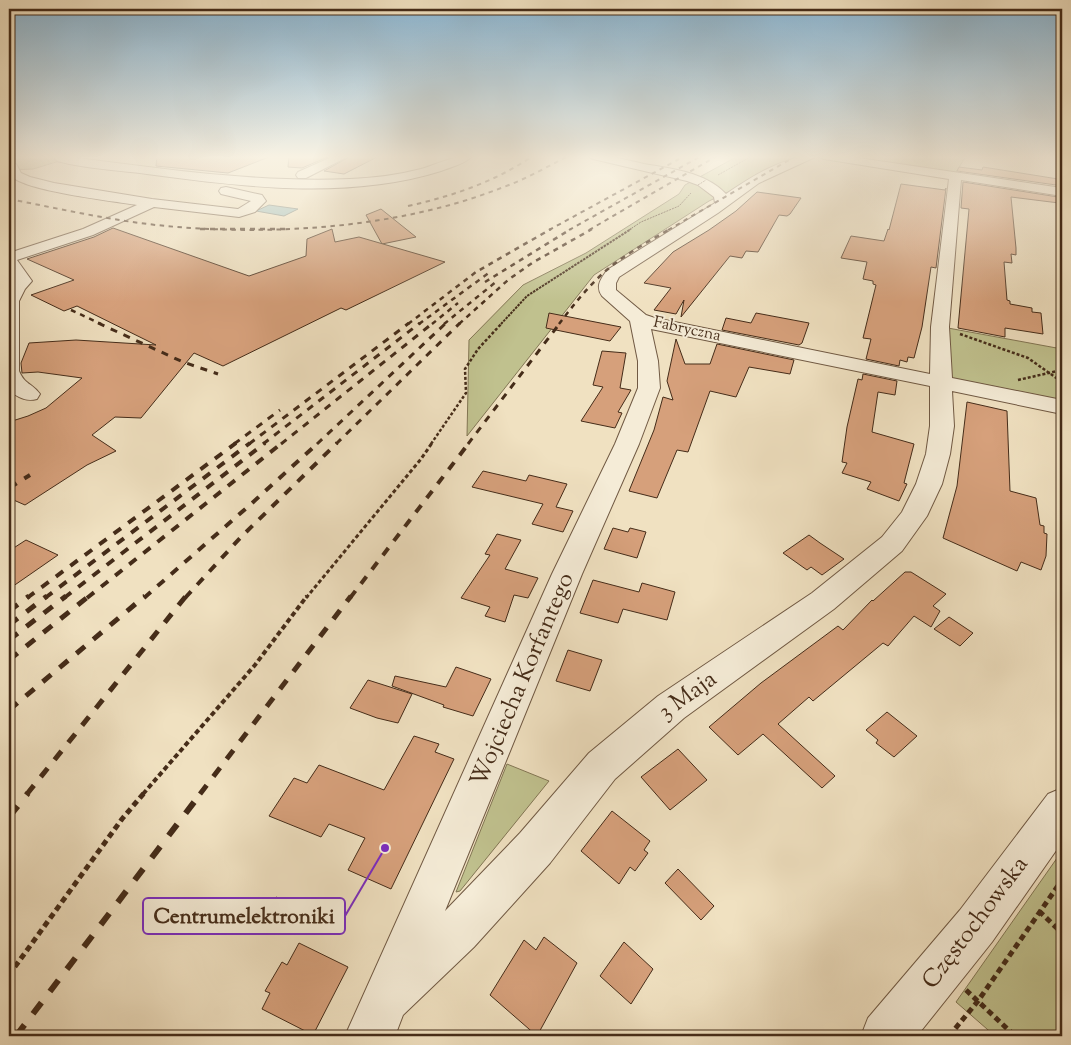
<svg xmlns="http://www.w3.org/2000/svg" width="1071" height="1045" font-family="'Sorts Mill Goudy',serif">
<rect width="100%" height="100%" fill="#f0e1c1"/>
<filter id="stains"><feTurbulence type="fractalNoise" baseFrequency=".004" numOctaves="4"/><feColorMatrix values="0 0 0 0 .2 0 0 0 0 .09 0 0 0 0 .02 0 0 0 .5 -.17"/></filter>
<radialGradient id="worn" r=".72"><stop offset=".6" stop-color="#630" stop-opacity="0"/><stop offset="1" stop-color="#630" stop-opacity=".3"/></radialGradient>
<g fill="#c0c18e" stroke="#827654">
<path d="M9 156H76L33 169 9 170Z"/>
<path d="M738 156H805L709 201 594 275 467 436 469 340 523 285 586 253 679 194 685 185Z"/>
<path d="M887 156H966L955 174 882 164Z"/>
<path d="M948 328 1062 349V400L951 378Z"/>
<path d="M507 764 549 781 460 891 456 892Z"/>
<path d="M1062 851V1036H995L956 1002Z"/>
</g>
<path fill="#9cbcba" stroke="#79827a" d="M269 205 298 209 284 216 256 211Z"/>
<g fill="#d6a07b" stroke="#452c19">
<path d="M157 156H269V157L228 173 156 166Z"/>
<path d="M289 156H330L302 168 288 167Z"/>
<path d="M351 156H379L344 174 324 171Z"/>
<path d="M959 167 982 170 983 167 1058 179 1056 185 957 171Z"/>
<path d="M963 182 1058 197 1059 203 1011 197 1016 248V255L1011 254 1012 263 1004 262 1007 300 1010 301V304L1032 308V312L1041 313 1043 334 1005 328V337L958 328 969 209 961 208Z"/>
<path d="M901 184 945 190 946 188 936 268 931 267 922 327 914 358 908 357 907 362 900 360 899 366 866 359 871 339 863 338 876 285 873 284V281L863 279 867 262 841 258 851 236 884 241 888 229 889 230Z"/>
<path d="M757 192 801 198 790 214 787 216 779 215 758 252 746 251 742 258 730 256 681 317 684 300 676 314 654 310 671 288 644 283 673 252 709 230 736 211Z"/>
<path d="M381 209 416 237 382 244 366 215Z"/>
<path d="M113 228 249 276 306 256 307 239 332 229 335 242 359 237 445 262 346 310 341 308 223 366 194 353 141 418 115 417 92 435 116 451 87 465 25 505 9 498V422L28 416 46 408 82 378 38 372 22 373 21 363 29 343 76 340 156 345 77 306 64 311 31 295 74 280 27 259 94 237Z"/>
<path d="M549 313 621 327 610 341 546 328Z"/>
<path d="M756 313 809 323 802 343 799 345 722 330 726 318 751 323Z"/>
<path d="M676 339 685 364H710L717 344 794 360 790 374 749 367 736 397 710 391 688 452 677 450 657 498 629 491 654 430 663 397 673 400 667 381Z"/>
<path d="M602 351 626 353 620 388 631 390 618 412 622 413 615 428 581 421 603 387 593 385Z"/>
<path d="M863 374 897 381 895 395 878 392 872 432 914 444 904 483 907 484 899 501 867 489 871 482 842 473 847 463 842 462 847 427 858 379 862 380Z"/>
<path d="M967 402 1007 411 1010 491 1036 498 1040 525 1044 526V533L1047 534 1046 556 1041 570 1021 562 1017 571 943 538 957 486Z"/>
<path d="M483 471 526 481 529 475 567 484 556 507 573 511 563 532 532 524 543 504 472 487Z"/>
<path d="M613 528 628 532 630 528 646 532 637 558 604 549Z"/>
<path d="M497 534 521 540 505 569 538 578 528 598 514 595 505 622 485 616 490 607 461 598 490 555 485 554Z"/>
<path d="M809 535 820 543 844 559 822 575 811 567 807 570 783 553Z"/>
<path d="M26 540 58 555 9 589V551Z"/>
<path d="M905 572H911L946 594 933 606 940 611 931 627 914 616 888 646 883 643 813 701 809 697 778 724 835 776 822 788 763 734 738 755 709 727 761 683 838 626 843 630 872 600 873 601Z"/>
<path d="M593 580 639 592 642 583 675 592 667 620 623 609 618 623 580 613Z"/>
<path d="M949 617 973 633 960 646 934 629Z"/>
<path d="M568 650 602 660 590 691 556 681Z"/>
<path d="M456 667 491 679 473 716 443 707 444 705 392 686 395 676 446 687Z"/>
<path d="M368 680 412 694 398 723 377 718 350 708Z"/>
<path d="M887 712 917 736 894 757 876 743 878 740 866 730Z"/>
<path d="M414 736 439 744 435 752 454 759 391 889 348 870 365 838 329 824 321 837 269 816 294 778 307 783 319 765 384 790Z"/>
<path d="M678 749 707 780 670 810 641 777Z"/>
<path d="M612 811 650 841 644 850 648 853 635 871 630 867 619 884 581 851Z"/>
<path d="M678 869 714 906 701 920 665 883Z"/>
<path d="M276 897 299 907 288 926 265 915Z"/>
<path d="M544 937 577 963 537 1036 490 995 524 940 536 950Z"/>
<path d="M624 942 653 969 631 1004 600 976Z"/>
<path d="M299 943 348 967 313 1035 262 1009 270 993 265 991 282 962 287 965Z"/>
</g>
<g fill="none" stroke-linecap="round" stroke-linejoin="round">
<g stroke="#705943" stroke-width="2">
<g id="minor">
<path d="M62 156C158 168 253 183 350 179 374 178 398 175 421 169 438 164 454 155 472 156 465 164 451 167 441 171 348 200 243 187 147 174 118 170 86 169 57 161L55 159 57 157Z"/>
<path d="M334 156H349L306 178H298L296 175 298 172Z"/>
<path d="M587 156C607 154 625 160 644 164 673 169 705 172 726 194 751 177 783 156 815 156L813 158 759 183 718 213 619 277 616 283V290L646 315 655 318 930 374 931 327 949 179 824 159 818 156H845L1062 188V196L961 180 949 327 952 378 1062 400V414L952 391 954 426 950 454 942 484 927 516 902 551 834 609 684 718 615 779 550 863 474 947 403 1015 395 1036H345L552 574 615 444 638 388V361L630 321 602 296C595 286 601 279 607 270L715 203 714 197 698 185 687 181 593 159ZM651 329 930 386V426L926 454 916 484 902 512 882 537 812 593 658 696 589 753 520 833 445 911 582 574 639 444 660 388 658 361Z"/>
<path d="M12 163 16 164 21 173 30 177 54 183 152 199 238 209 251 201 221 194 219 191 221 188 226 187 262 195 266 201 255 212 239 217 154 207 93 235 17 260 32 281 25 289 19 301V371C25 385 32 383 40 394L37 399C25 402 19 397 9 391V287L15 280 9 271V253L83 229 137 205C113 201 23 191 10 175L9 164Z"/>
<path d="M1062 788V842L992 942 917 1036H861L868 1018 960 910 1048 794Z"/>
</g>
</g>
<g stroke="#452c19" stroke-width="1" stroke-dasharray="2 1" stroke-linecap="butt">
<path d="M718 175 752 156"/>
<path d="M629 230 641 222 679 206 691 193"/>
</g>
<path stroke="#452c19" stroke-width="2" stroke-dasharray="2.5 1" stroke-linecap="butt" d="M501 324 527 296 631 229"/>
<g stroke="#452c19" stroke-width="2.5" stroke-dasharray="3 2" stroke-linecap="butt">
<path d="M960 334 1028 358 1062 382"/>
<path d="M1018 380 1062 370"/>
<path d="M431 444 466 393 465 369 478 349 502 323"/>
</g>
<path stroke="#452c19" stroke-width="3" stroke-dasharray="4 2.5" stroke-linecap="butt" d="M306 598 421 459 432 443"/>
<path stroke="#452c19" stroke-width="4" stroke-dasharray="5 3" stroke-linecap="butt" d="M143 794 255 665 307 596"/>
<g stroke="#452c19" stroke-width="5" stroke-dasharray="6 4" stroke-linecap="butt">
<path d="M1039 911 1062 933"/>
<path d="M9 975 122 819 144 793"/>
<path d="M966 990 1015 1036"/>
<path d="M949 1036 978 1001 1062 880"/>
</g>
<use href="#minor" fill="#f5ecd7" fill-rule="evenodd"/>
<g stroke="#452c19" stroke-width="2" stroke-dasharray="4.5 4.5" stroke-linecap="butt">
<path d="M9 199C61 209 113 221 166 226 274 236 399 228 501 188 524 180 545 168 566 157"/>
<path d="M408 206C453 196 494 182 533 156"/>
<path d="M549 230 679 159"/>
<path d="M569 230 701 156"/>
<path d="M589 230 717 156"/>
<path d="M668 230 796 156"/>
</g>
<g stroke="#452c19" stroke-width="2.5" stroke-dasharray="5 5" stroke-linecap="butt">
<path d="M200 229H288"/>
<path d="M485 282 571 229"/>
<path d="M71 310 101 324"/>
<path d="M408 324 476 272 551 229"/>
<path d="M419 324 490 272"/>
<path d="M432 324 458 303"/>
<path d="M444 324 497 281"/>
<path d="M459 324 508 280 532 263 592 229"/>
<path d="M559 324C571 308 583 293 597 279 618 258 644 244 670 229"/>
</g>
<g stroke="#452c19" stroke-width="3" stroke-dasharray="7 7" stroke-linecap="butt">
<path d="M98 323 183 362 218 374"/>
<path d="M234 444 280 410"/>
<path d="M249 444 409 323"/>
<path d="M263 444 420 323"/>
<path d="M281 444 433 323"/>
<path d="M317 444 446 323"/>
<path d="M336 444 460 323"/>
<path d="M468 444 560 323"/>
</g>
<g stroke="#452c19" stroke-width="4" stroke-dasharray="9 9" stroke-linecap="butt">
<path d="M9 488 30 475"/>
<path d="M27 598 236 443"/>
<path d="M45 598 250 443"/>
<path d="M64 598 265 443"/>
<path d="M87 598 282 443"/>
<path d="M144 598 251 504 318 443"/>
<path d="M185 598 241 537 337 443"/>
<path d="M350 598 469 443"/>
</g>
<g stroke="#452c19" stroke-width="5" stroke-dasharray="11 11" stroke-linecap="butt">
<path d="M9 611 29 596"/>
<path d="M9 625 47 596"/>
<path d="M9 640 66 596"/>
<path d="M9 660 89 596"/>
<path d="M9 710 145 596"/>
<path d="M27 794 186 596"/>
<path d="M200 794 351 596"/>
</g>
<g stroke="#452c19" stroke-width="6" stroke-dasharray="14 14" stroke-linecap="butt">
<path d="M9 817 28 793"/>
<path d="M16 1036 201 793"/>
</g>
<path stroke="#452c19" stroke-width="1" stroke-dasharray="2 1" stroke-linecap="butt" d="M698 185 706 180"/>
</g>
<linearGradient id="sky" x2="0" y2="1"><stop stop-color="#89b7d6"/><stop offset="0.52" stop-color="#f8f2e3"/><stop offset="1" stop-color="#f8f2e3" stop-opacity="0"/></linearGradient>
<rect width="1071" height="302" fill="url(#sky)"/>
<g text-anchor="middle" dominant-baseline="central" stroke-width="4" stroke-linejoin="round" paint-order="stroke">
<g font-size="16" fill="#452c19" stroke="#f5ecd7">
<text transform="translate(687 330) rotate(12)">Fabryczna</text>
</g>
<g font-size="24" fill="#452c19" stroke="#f5ecd7">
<text transform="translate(523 680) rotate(-67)">Wojciecha Korfantego</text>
<text transform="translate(688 696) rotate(-36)">3 Maja</text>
<text transform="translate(976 923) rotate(-53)">Częstochowska</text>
</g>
</g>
<path fill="none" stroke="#7b2cbf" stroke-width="2" d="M385 848L345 916"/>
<circle fill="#7b2cbf" stroke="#f5ecd7" stroke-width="2" cx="385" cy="848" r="5"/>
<rect fill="#f5ecd7" stroke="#7b2cbf" stroke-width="2" x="143" y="898" width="202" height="36" rx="5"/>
<g font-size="21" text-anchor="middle" font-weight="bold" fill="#452c19">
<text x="244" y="923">Centrumelektroniki</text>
</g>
<rect width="1071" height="1045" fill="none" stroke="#f0e1c1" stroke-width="30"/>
<rect x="10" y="10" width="1051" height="1025" fill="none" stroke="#452c19" stroke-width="2.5"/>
<rect x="15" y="15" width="1041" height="1015" fill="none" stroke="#452c19"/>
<rect width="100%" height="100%" filter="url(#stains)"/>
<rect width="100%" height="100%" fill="url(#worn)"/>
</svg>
